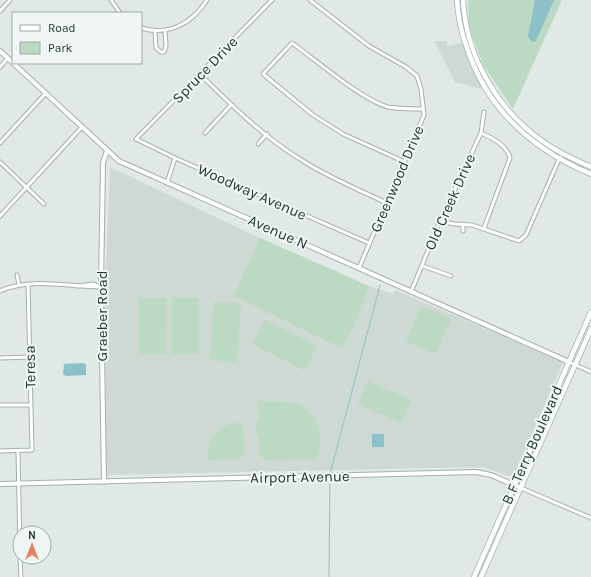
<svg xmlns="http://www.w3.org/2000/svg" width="591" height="577" font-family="Karla,sans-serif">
<rect width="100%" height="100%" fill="#e0e9e5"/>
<g fill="#cfd9d4">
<path d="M434 41H447V46L462 43 482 89 455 82Z"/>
<path d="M110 167 260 238 369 286 393 294 395 290 563 362 515 474 512 476H508L483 467 106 475 105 295Z"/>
</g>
<g fill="#bbd9c3">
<path d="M468 0H562L513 109 483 65 469 26Z"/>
<path d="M260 238 369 286 353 328 351 329 342 348 234 296Z"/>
<path d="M172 297 199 298V354H172Z"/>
<path d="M139 298H167L166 354H139Z"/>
<path d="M213 302 241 304 237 362 210 360Z"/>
<path d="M421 306 451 319 436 354 406 341Z"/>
<path d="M265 320 317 346 305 371 252 344Z"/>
<path d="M368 381 411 400 401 423 358 404Z"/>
<path d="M258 401H279L300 404 315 418 321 439 317 459 265 460 259 455V434H256V421H259Z"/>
<path d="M237 423H243L244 455 240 459 208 460C207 440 217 425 237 423Z"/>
</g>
<g fill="#8dc1c9">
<path d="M535 0H554L536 41 532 42 528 36Z"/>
<path d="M84 363 86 365V375L66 376 63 374 64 364Z"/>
<rect x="372" y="434" width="12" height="13"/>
</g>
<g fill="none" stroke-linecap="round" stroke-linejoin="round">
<g stroke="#8dc1c9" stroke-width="1">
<path d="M330 474 380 285"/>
<path d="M329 577 330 477"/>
</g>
<g stroke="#a4b0ac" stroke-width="5">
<g id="minor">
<path d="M111 0 120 13"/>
<path d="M272 0 136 139 175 158 369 243"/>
<path d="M310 0 369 46 406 67 417 76 421 89 424 115 359 268"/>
<path d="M0 11 10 0"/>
<path d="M141 28C168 36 192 24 207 0"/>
<path d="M155 31 156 48 161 52H164L166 46 165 31"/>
<path d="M0 67 8 58"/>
<path d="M201 75C232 106 265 138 303 161 330 178 359 190 387 203"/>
<path d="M205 133 231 105"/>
<path d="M481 133C493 138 507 146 510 158L484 228"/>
<path d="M0 143 46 93"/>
<path d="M258 144 267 134"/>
<path d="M0 162 44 204"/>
<path d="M405 162 343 134 313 115 263 74 292 43C316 60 362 100 388 107 400 109 411 109 423 109"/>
<path d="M167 183 175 158"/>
<path d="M0 216 82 127"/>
<path d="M440 221 454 224 472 225 519 241 526 235 560 157"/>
<path d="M463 231V224"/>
<path d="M423 266 451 276"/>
<path d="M17 275 19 285"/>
<path d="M77 286 94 284 99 287"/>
<path d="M0 291C30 277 69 287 101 287"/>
<path d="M411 292 440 221 481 133 484 112"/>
<path d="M0 358 30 357"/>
<path d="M569 362 591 372"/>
<path d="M0 405H30"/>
<path d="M0 451 32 450 28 284"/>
<path d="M18 452 20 550"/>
<path d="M521 488 591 518"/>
<path d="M20 557 21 577"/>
</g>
</g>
<g stroke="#a4b0ac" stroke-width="6">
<g id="tertiary">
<path d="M0 51 119 161 569 362"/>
<path d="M104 482 101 287 103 163 107 151"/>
<path d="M0 484 476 472 491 475 521 488"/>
</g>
</g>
<g stroke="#a1b4ad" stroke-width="6">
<g id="secondary">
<path d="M457 0C458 15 461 31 466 45 486 108 531 149 591 174"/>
<path d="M463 0C466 57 498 111 545 143 559 153 575 160 591 167"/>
<path d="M474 577 591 312"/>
<path d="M481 577 591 329"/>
</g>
</g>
<use href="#minor" stroke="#fff" stroke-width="3"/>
<use href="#tertiary" stroke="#fff" stroke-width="4"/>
<use href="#secondary" stroke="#fff" stroke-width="4.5"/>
</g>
<g text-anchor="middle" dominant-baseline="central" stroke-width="4" stroke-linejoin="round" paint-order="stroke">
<g font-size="15" fill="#233832" stroke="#f0f6f3">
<text transform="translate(205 70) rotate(-46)">Spruce Drive</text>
<text transform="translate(397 179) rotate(-67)">Greenwood Drive</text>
<text transform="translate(252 192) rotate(24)">Woodway Avenue</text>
<text transform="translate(450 202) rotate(-66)">Old Creek Drive</text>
<text transform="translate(278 232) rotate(24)">Avenue N</text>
<text transform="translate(102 316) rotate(-90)">Graeber Road</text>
<text transform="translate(30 367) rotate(-91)">Teresa</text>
<text transform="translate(532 445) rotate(-66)">B F Terry Boulevard</text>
<text transform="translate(300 477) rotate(-1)">Airport Avenue</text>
</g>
</g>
<rect x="12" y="12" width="130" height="52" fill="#f0f6f3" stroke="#9eaaa6"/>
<rect x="20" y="25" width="20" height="6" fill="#ffffff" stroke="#9eaaa6"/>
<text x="48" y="32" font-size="12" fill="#233832">Road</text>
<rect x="20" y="42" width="20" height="12" fill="#bbd9c3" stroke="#9eaaa6"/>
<text x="48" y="52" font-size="12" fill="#233832">Park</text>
<g transform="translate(32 545)"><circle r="19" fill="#f0f6f3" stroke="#9eaaa6"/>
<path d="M0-3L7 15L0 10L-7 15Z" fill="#e38264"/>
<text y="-6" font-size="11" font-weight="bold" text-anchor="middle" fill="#233832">N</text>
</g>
</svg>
